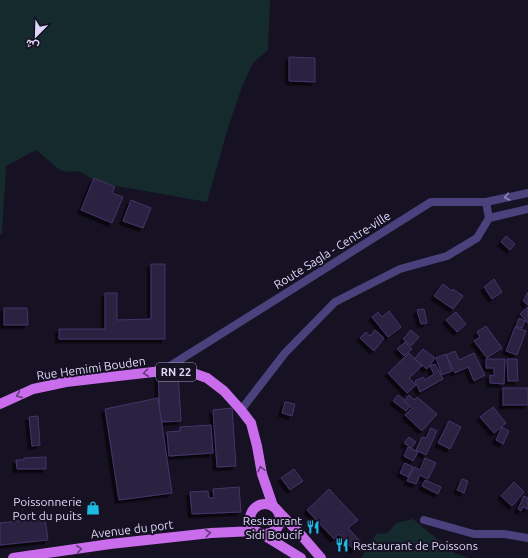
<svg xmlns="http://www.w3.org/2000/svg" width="528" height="558" font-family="Ubuntu,Vazirmatn,sans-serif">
<defs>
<filter id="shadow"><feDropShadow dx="-3.5" dy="3.5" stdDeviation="0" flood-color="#0009"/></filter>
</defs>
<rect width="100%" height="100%" fill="#161123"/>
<g fill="#152a2c">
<path d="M0 0H270L268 50 253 63 242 87 227 131 207 202 100 183 78 171 67 172 60 170 36 150 6 166 2 234 0 235Z"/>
<path d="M413 519 454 553 470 558H361L376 534 388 533 396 523Z"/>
</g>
<g fill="#2a2041" stroke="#45356a" filter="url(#shadow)">
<path d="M289 57 315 58V82L289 81Z"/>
<path d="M94 178 115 187 112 193 123 197 112 223 81 210Z"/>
<path d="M131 200 151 208 143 228 123 221Z"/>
<path d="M506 236 515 244 510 250 501 242Z"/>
<path d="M151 264H165V339H59V329H105V293H117V320L151 319Z"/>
<path d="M494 279 502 292 492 299 484 287Z"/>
<path d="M443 284 452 291 453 289 463 296 453 309 434 296Z"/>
<path d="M528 292V305L523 301Z"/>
<path d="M528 307V323L520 314Z"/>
<path d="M4 308H27L28 325H4Z"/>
<path d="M424 309 427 323 421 324 417 310Z"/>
<path d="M389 311 401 327 388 337 372 317 378 312 382 317Z"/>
<path d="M456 312 466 324 457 332 446 320Z"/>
<path d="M519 318 525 321 522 328 516 326Z"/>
<path d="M486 326 502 348 487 358 474 341 480 337 477 332Z"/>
<path d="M515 327 526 331 517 355 506 351Z"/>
<path d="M375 330 384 338 374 351 360 338 366 332 370 336Z"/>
<path d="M411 330 419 337 411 346 403 339Z"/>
<path d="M405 342 412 349 404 356 397 349Z"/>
<path d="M423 349 435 358 427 369 414 359Z"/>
<path d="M455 351 459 360 474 353 485 375 474 381 468 367 455 373 446 355Z"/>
<path d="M409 353 422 366 409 378 416 385 407 393 388 373Z"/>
<path d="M446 354 452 371 442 375 436 358Z"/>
<path d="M486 359H505L504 384 490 383V375L494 376V368H486Z"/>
<path d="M507 359H517L518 381H508Z"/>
<path d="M435 364 443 379 420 392 415 381 423 377 425 380 434 374 430 366Z"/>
<path d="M178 372 181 421 160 422 158 373Z"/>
<rect x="503" y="388" width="25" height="17"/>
<path d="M398 395 411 405 406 411 393 401Z"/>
<path d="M409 395 414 400 417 397 437 414 422 431 405 415 412 408 404 401Z"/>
<path d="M158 398 172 493 119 500 105 409Z"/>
<path d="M285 402 295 404 292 416 282 413Z"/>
<path d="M493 407 506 423 494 433 480 417Z"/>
<path d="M232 408 236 466 217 467 213 410Z"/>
<path d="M38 416 40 445 32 446 29 417Z"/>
<path d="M449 421 461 427 450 449 438 443Z"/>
<path d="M211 425 213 453 169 456 167 432 180 431V427Z"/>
<path d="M502 427 509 431 503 444 496 440Z"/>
<path d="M431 428 437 431 426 455 416 450 422 437 426 438Z"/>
<path d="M409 437 416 442 411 448 404 443Z"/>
<path d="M408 447 418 452 413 461 404 456Z"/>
<path d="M46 457V469H17L16 460H24V458Z"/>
<path d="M425 458 436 463 428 479 420 475 416 484 407 481 414 467 420 470Z"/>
<path d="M405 463 413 467 408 477 400 473Z"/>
<path d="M294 469 303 481 290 490 281 478Z"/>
<path d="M462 479 468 481 464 493 457 490Z"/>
<path d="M425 480 441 487 438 494 422 486Z"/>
<path d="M514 482 524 492 512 506 501 496Z"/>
<path d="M239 487 241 512 192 514 190 492 208 491 209 498H214L213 489Z"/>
<path d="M329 489 358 520 348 528 361 542 354 550 339 534 334 539 307 510Z"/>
<path d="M524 496 528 498V509L523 507 521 511 518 509Z"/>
<path d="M45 518 48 540 0 545V523Z"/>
</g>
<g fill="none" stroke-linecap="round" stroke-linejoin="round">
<g stroke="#4a427c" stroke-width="8">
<path d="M489 218 528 209"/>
<path d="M162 371 431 202H486L528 193"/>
<path d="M241 410 285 353 335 302 400 269 447 256 477 238 489 218 486 202"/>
<path d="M424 520 474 534H504L528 538"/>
</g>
<g stroke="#c96dec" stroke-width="10">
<path d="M0 404 33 389 66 382 162 371 190 372 207 378 224 391 241 410 251 423 257 446 262 474 273 506"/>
<circle cx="265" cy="519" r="15"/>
<path d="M278 511 302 536 321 558"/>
<path d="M262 534 301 558"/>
<path d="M13 558 110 544 211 533 255 531"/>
</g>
</g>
<defs><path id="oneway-chevron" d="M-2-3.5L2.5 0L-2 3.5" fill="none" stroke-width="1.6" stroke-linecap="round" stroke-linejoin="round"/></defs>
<use stroke="#8d86b5" href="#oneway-chevron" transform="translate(507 197) rotate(168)"/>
<g stroke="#673a7d">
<use href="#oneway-chevron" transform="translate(146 373) rotate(173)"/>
<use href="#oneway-chevron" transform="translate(19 395) rotate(157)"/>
<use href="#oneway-chevron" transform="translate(261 469) rotate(-103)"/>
<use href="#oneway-chevron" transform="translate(208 533) rotate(-6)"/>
<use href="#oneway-chevron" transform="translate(79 549) rotate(-8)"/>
</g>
<defs>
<g id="shop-bare" transform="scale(1.08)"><path d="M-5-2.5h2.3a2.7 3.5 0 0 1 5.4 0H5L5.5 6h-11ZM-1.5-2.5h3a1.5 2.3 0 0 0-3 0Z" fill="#1eb9e0" stroke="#161123" stroke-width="2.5" paint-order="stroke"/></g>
<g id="restaurant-bare" transform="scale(1.08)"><path d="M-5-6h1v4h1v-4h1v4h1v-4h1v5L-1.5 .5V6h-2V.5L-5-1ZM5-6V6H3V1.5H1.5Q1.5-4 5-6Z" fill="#1eb9e0" stroke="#161123" stroke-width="2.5" paint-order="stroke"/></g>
</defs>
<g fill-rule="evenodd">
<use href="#shop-bare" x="93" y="508"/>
<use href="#restaurant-bare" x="313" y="527"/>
<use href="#restaurant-bare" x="342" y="545"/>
</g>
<g text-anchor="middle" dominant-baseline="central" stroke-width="4" stroke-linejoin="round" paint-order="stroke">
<rect fill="#161123" stroke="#a39cba" stroke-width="1" x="156" y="363" width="40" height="18" rx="3"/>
<g font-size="11" font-weight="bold" fill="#dfd8fa">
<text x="176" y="372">RN 22</text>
</g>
<g font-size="12" fill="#dfd8fa" stroke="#161123">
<text transform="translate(332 250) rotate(-32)">Route Sagla - Centre-ville</text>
<text transform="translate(91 368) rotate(-8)">Rue Hemimi Bouden</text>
<text transform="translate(132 529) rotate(-7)">Avenue du port</text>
</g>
<g font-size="12" fill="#dfd8fa" stroke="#161123" text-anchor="end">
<text x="82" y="501">Poissonnerie<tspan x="82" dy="14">Port du puits</tspan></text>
<text x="302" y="520">Restaurant<tspan x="302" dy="14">Sidi Boucif</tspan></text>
<text x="353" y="545" text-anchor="start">Restaurant de Poissons</text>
</g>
</g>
<g transform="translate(36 36) rotate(203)" stroke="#161123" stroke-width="3" paint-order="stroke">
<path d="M0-3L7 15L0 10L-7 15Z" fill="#dfd8fa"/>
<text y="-6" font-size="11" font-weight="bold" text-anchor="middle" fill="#dfd8fa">ش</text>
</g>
</svg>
